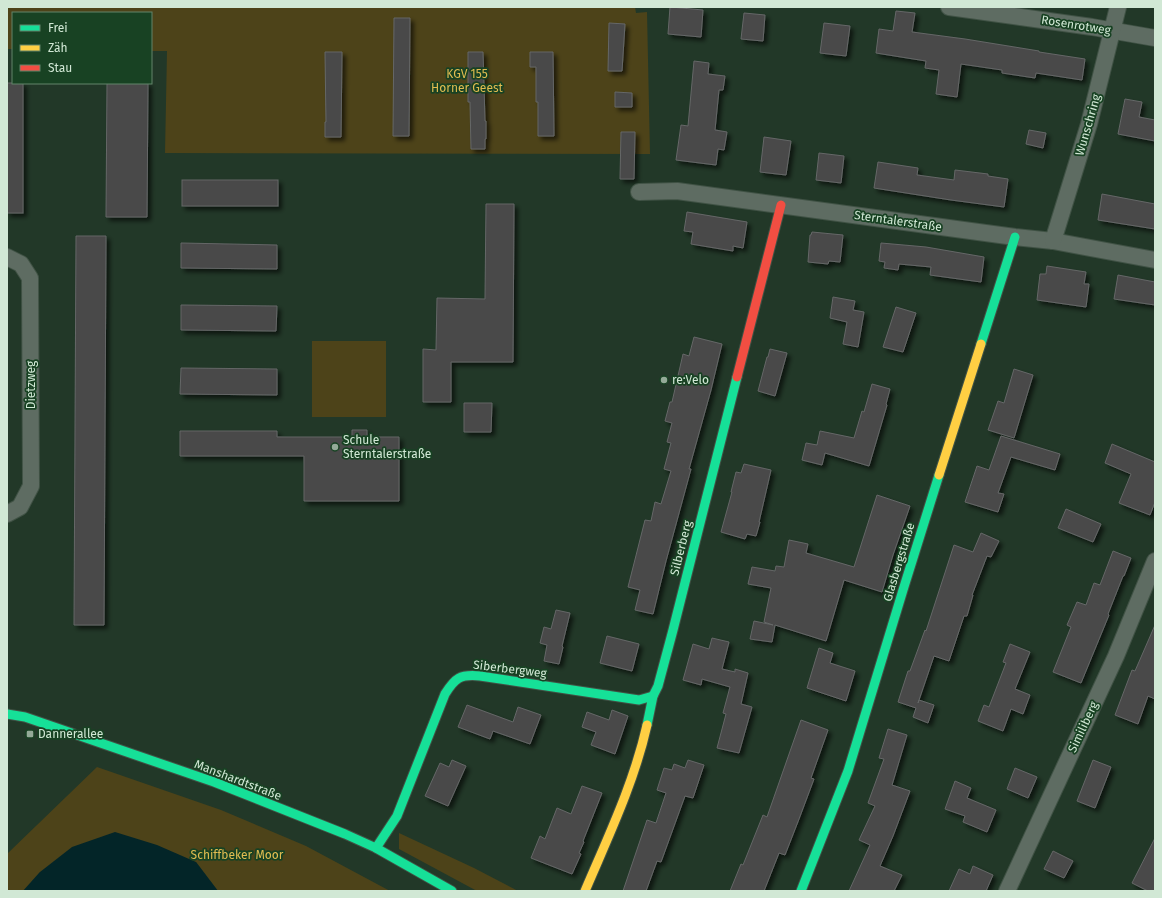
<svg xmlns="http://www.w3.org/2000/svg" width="1162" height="898" font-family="'Fira Sans',sans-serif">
<defs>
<filter id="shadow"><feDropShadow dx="3.5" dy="3.5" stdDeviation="2" flood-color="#0009"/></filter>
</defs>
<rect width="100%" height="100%" fill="#223828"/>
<g fill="#4d4319">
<path d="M7 7H635L636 13 647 12 650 154 165 153 167 51H151V13H13V49H7Z"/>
<rect x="312" y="341" width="74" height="76"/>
<path d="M97 767 221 810 306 846 390 891H218L196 862 40 872 23 891H7V854Z"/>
<path d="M399 833 474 868 518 891H477L399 849Z"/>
</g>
<path fill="#032528" d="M115 832 157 845 196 862 218 891H23L40 872 72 847Z"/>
<g fill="#484849" stroke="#656767" filter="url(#shadow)">
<path d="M670 7 703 10 701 37 668 34Z"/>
<path d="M896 11 915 13 912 32 965 39 1039 51V52L1085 59 1082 80 1036 73 1035 78 1002 73V70L961 64 957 97 936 94 939 70 925 68 926 61 876 53 879 29 893 31Z"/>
<path d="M744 13 765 15 763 41 741 39Z"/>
<path d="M394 18H410L409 136H393Z"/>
<path d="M609 23 625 24 622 71H608Z"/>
<path d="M824 23 850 26 846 56 820 53Z"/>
<path d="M325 52H342L341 137H325V122H326Z"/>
<path d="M468 52H483L485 121H486V139H485V149H471L470 102H468Z"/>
<path d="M530 52H553L554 136H538V102H536V67H530Z"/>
<path d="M694 61 709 63 708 74 725 76 723 90H719L715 130 727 132 724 150 718 149 716 165 676 160 681 125 688 126Z"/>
<rect x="7" y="83" width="16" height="130"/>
<path d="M107 83H148L147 217H106Z"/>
<path d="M615 92 632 93V107H615Z"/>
<path d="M1125 99 1142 102 1139 117 1155 120V141L1118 134Z"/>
<path d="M1029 130 1046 133 1043 148 1026 144Z"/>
<path d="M621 132H635L634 179H620Z"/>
<path d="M764 137 791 141 786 175 760 172Z"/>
<path d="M819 153 844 156 841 183 816 180Z"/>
<path d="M878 162 918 168 917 175 954 180 955 170 988 174V176L1008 179 1004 207 951 200 874 188Z"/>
<rect x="182" y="180" width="96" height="26"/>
<path d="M1102 194 1155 204V229L1098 220Z"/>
<path d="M486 204H514L513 362H451V402H423V349L436 350 437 298 485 299Z"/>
<path d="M687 212 747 222 743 248 733 246V251L691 244 693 232 684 231Z"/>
<path d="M812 232 843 235 840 262 829 261 828 264 808 262 810 235H811Z"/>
<path d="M76 236H106L104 625H74Z"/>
<path d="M181 243 277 245V269L181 268Z"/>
<path d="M881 243 926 247 984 257 981 282 930 275 931 267 899 264 898 270 884 268 885 262 879 261Z"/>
<path d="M1047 266 1086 272 1084 284H1089L1086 307 1037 300 1040 274H1046Z"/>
<path d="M1118 275 1155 282V305L1114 299Z"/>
<path d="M833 297 855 301 853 310 864 312 858 347 843 344 847 322 830 318Z"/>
<path d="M181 305 277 306 276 331 181 330Z"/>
<path d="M896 307 916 313 903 352 883 347Z"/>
<path d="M694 337 722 344 711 390 689 469H691L666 561 653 614 635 610 640 590 628 587 645 520 651 521 655 502 661 504 671 471 664 469 671 443 667 442 672 423 665 421 670 402H672L683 354 689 356Z"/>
<path d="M770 349 787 353 775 396 758 391 767 357H768Z"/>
<path d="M181 368 277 369V395L180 394Z"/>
<path d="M1014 369 1033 375 1014 438 988 430 998 401 1004 403Z"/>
<path d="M872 384 890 389 886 404 887 405 869 466 825 453 822 465 802 460 806 443 817 445 820 431 854 438 862 411 864 412Z"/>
<path d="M464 403H492L491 432H464Z"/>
<path d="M352 430H367V437H399V501H304V456H180V431H277V437H352Z"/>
<path d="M1001 436 1060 454 1055 470 1011 457 998 493 1004 494 998 512 965 502 977 466 989 470Z"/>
<path d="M1112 444 1155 462V502L1150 515 1119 503 1131 474 1105 463Z"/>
<path d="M744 464 771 470 759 522H760L756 536 747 534 745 539 721 532 732 492H731L736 472 741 473Z"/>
<path d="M877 495 910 506 893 555 882 592 844 580 826 641 775 625 772 642 750 639 754 621 773 625 764 622 771 588 748 584 752 567 775 571 776 566 784 567 789 540 808 544 806 553 854 567Z"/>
<path d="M1066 509 1101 524 1093 542 1058 528Z"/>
<path d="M981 533 999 541 991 557 987 556 972 595H973L967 616H964L949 661 934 656 918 703 919 700 934 705 928 723 913 717 916 708 898 702 908 671H910L925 630 926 631 954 545 973 552Z"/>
<path d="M1113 551 1131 558 1124 576H1123L1108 614 1109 615 1081 683 1053 672 1071 627 1067 625 1077 602 1086 605 1094 583 1100 585Z"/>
<path d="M556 610 570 613 562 646 563 647 559 664 544 661 547 645 540 643 544 627 551 629Z"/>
<path d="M1155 625V699L1148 696 1138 724 1115 715 1132 670 1135 671Z"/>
<path d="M607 636 639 644 632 671 600 663Z"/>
<path d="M712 638 729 642 722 669 735 672V669L748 673 741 704 752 707 739 753 717 748 726 714 723 713 730 687 702 679 701 685 683 680 693 644 709 649Z"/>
<path d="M1010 644 1030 652 1015 689 1030 695 1023 714 1011 709 1003 731 978 721 984 705 989 707 1006 663 1003 662Z"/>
<path d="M819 648 833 653 830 663 855 671 846 701 807 688Z"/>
<path d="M467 705 513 722 518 707 541 715 530 744 493 731 490 739 458 727Z"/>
<path d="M612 710 628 716 615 754 591 745 596 732 582 727 587 712 609 720Z"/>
<path d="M801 720 828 730 811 778 814 779 799 819 785 855 779 853 764 891H730L741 864 743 865 763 815 767 817Z"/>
<path d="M888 729 907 735 892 785 910 791 893 836 880 866 902 875 894 891H849L870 845 859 840 875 806 868 803 884 759 879 758Z"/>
<path d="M452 760 466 766 448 806 425 796 440 763 449 767Z"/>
<path d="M688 760 704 765 693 798 685 796 661 862 657 861 646 891H623L647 820 656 823 666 793 657 790 664 768 672 770 674 764 685 768Z"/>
<path d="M1093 760 1111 767 1095 808 1077 801Z"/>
<path d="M1015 768 1037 777 1028 798 1007 789Z"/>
<path d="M955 781 971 788 967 798 996 810 987 832 963 822 965 816 945 809Z"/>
<path d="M582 786 602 793 583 841 584 842 579 853 581 854 572 874 531 858 540 836 545 839 557 808 571 814Z"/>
<path d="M1155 838V891H1148L1132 883Z"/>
<path d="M1053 851 1073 861 1064 878 1044 869Z"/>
<path d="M973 866 993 875 986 891H949L959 869 970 874Z"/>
</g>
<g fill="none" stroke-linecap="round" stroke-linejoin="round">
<g stroke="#405245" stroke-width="18">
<g id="street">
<path d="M949 7 1092 27 1155 38"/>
<path d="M639 192 677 191 1015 237 1053 241 1155 260"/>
<path d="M1053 241 1089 124 1118 7"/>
<path d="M7 257 21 264 30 278 31 486 20 507 7 514"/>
<path d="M1007 891 1116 656 1155 561"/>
</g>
</g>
<g stroke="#405245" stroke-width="11">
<g id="fast">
<path d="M981 344 1015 237"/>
<path d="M7 714 25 717 214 782 345 834 376 848 452 891"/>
<path d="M647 725 653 696 658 686 673 630 737 377"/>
<path d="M376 848 397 816 445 694C455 678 460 674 480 676L639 700 653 696"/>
<path d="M801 891 848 771 903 590 939 475"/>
</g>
</g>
<g stroke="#405245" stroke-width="11">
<g id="slow">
<path d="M939 475 981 344"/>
<path d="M585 891C608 837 634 783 647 725"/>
</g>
</g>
<g stroke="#405245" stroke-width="11">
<path id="jam" d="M737 377 781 205"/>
</g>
<use href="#street" stroke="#5e6c62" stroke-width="16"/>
<use href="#fast" stroke="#16e098" stroke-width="9"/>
<use href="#slow" stroke="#ffcf43" stroke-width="9"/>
<use href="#jam" stroke="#f24e42" stroke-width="9"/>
</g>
<g fill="#94aa98" stroke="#184223" stroke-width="1.5">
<circle cx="664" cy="380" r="4"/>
<circle cx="335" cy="447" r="4"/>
<rect x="26" y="730" width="8" height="8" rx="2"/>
</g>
<g text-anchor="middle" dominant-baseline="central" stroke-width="3.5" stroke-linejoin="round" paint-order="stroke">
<g font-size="12" fill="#d1e8d5" stroke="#184223">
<text transform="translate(1076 25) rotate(9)">Rosenrotweg</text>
<text transform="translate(1088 125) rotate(-74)">Wunschring</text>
<text transform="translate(898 221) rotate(8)">Sterntalerstraße</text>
<text transform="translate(31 385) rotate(-90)">Dietzweg</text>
<text transform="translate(681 548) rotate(-76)">Silberberg</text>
<text transform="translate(899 562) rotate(-73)">Glasbergstraße</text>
<text transform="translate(510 669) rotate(7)">Siberbergweg</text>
<text transform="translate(1083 727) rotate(-65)">Similiberg</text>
<text transform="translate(238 780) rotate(21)">Manshardtstraße</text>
</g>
<g font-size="12" fill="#e1bc51" stroke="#184223">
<text x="467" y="74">KGV 155<tspan x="467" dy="14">Horner Geest</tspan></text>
<text x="237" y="855">Schiffbeker Moor</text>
</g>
<g font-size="12" fill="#d1e8d5" stroke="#184223" text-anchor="start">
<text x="672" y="380">re:Velo</text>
<text x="343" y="440">Schule<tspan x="343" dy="14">Sterntalerstraße</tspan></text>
<text x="38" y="734">Dannerallee</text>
</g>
</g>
<rect width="1162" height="898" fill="none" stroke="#d1e8d5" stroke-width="16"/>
<rect x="12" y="12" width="140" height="72" fill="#184223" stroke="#62846a"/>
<rect x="20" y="25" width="20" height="6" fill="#16e098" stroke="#62846a"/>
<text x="48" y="32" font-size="12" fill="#d1e8d5">Frei</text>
<rect x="20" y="45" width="20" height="6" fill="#ffcf43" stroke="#62846a"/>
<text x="48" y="52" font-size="12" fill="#d1e8d5">Zäh</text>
<rect x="20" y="65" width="20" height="6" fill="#f24e42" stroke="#62846a"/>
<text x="48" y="72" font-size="12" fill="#d1e8d5">Stau</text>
</svg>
